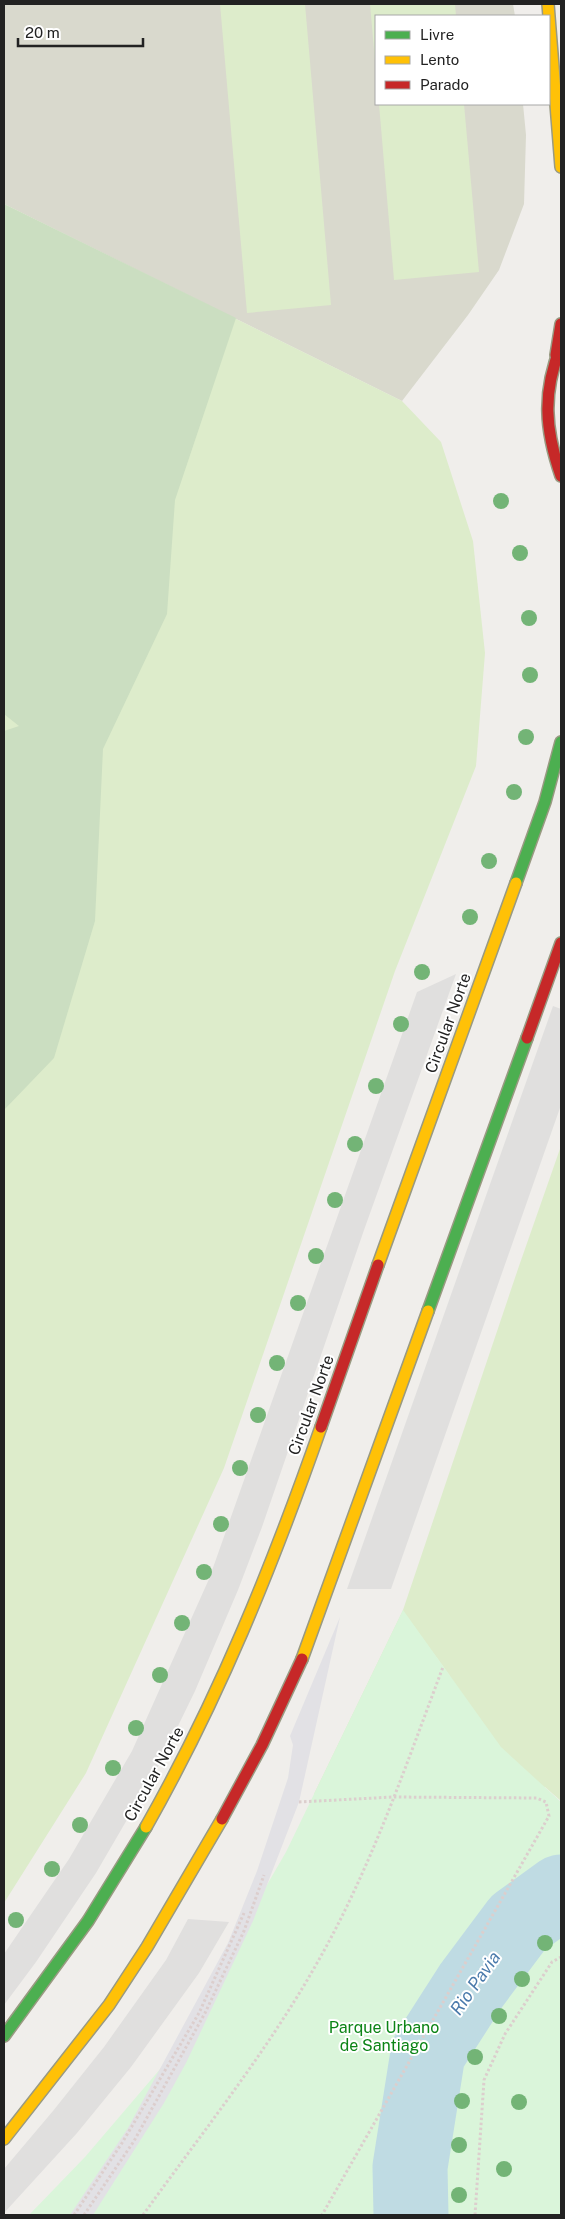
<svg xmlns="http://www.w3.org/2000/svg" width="565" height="2219" font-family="'Public Sans',sans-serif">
<rect width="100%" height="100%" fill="#f0eeeb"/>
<path fill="#d9d9cd" d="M4 4H513L515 16H376V104H523L526 135 524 204 499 270 468 315 402 401 4 204Z"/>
<g fill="#ddeccb">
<path d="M220 4H305L331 305 247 313Z"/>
<path d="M370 4H455L456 16H376V72Z"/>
<path d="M379 104H464L479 272 394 280Z"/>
<path d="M4 204 402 401 441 442 473 541 485 653 476 766 395 971 224 1468 86 1773 4 1903Z"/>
<path d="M561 1146V1801L545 1787 414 1785 450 1676 434 1654 383 1789 314 1794 403 1610 519 1266Z"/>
</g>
<path fill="#cbdec1" d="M4 204 236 318 175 500 167 614 103 749 95 921 54 1058 4 1110V731L19 726 4 714Z"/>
<path fill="#daf5da" d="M403 1610 501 1747 561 1802V2215H29L85 2157 161 2068 286 1852Z"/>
<g fill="#e0dfde">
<path d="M456 974 364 1230 262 1527 238 1590 195 1691 160 1763 96 1873 36 1962 4 2005V1954L69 1859 132 1751 209 1579 417 992Z"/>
<path d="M553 1006 561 1009V1105L391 1589H347Z"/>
<path d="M188 1919 229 1922 199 1973 131 2067 77 2133 4 2213V2169L53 2111 104 2047 166 1960Z"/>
</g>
<path fill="#e2e1e5" d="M340 1617 299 1802 253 1921 186 2063 164 2103 93 2215H70L128 2128 228 1943 257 1871 288 1778 293 1745 290 1736Z"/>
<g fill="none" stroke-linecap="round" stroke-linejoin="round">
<path stroke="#bfdbe3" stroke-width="75" d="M411 2215 410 2167 428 2053 471 1986 518 1923 561 1892"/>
<g stroke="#999a82" stroke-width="14">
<g id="fast">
<path d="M516 883 545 802 561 742"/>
<path d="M428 1311 527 1038"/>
<path d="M4 2036 88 1921 146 1827"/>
</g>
</g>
<g stroke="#999a82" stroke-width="14">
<g id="slow">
<path d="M548 4 561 167"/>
<path d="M378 1265 516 883"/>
<path d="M302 1659 428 1311"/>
<path d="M146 1827C219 1698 272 1567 321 1427"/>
<path d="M4 2139 109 2005 147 1947 222 1819"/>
</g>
</g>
<g stroke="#999a82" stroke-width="14">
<g id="jam">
<path d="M561 346C542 392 545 430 561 476"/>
<path d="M556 355 561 324"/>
<path d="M527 1038 561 943"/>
<path d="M321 1427 378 1265"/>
<path d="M222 1819 262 1745 302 1659"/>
</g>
</g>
<g stroke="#dccecd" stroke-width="3" stroke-dasharray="2.5 2.5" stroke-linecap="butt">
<path d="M299 1802 393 1797 537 1798 546 1802 549 1816 322 2215"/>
<path d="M74 2215 122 2143 199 2013 244 1913"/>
<path d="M84 2215 134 2141 205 2013 244 1931 264 1875"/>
<path d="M143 2215C204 2130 270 2048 321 1956 372 1865 406 1765 443 1667"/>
<path d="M475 2215 484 2080 505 2034 552 1962 561 1957"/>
</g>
<use href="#fast" stroke="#4caf50" stroke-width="11"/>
<use href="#slow" stroke="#ffc107" stroke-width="11"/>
<use href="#jam" stroke="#c62828" stroke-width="11"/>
</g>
<g fill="#73b476">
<circle cx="501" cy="501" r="8"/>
<circle cx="520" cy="553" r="8"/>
<circle cx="529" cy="618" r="8"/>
<circle cx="530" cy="675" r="8"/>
<circle cx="526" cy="737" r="8"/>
<circle cx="514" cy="792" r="8"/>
<circle cx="489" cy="861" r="8"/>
<circle cx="470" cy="917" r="8"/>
<circle cx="422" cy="972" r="8"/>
<circle cx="401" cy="1024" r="8"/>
<circle cx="376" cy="1086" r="8"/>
<circle cx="355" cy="1144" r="8"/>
<circle cx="335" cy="1200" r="8"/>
<circle cx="316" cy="1256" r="8"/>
<circle cx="298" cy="1303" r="8"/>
<circle cx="277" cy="1363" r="8"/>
<circle cx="258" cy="1415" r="8"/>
<circle cx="240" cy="1468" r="8"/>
<circle cx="221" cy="1524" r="8"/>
<circle cx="204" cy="1572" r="8"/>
<circle cx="182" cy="1623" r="8"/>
<circle cx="160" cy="1675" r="8"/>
<circle cx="136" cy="1728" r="8"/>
<circle cx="113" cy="1768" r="8"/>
<circle cx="80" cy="1825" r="8"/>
<circle cx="52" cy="1869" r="8"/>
<circle cx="16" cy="1920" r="8"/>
<circle cx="545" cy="1943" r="8"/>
<circle cx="522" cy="1979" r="8"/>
<circle cx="499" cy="2016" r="8"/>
<circle cx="475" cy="2057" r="8"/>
<circle cx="462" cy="2101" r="8"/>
<circle cx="519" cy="2102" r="8"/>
<circle cx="459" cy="2145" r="8"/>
<circle cx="504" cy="2169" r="8"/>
<circle cx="459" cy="2195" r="8"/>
</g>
<g text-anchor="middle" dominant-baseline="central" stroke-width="4" stroke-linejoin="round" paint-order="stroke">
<g font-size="16" fill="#222" stroke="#fff">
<text transform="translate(448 1023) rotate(-70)">Circular Norte</text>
<text transform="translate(311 1405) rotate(-70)">Circular Norte</text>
<text transform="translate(154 1774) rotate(-61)">Circular Norte</text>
</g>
<g font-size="16" fill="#0c8416" stroke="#fff">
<text x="384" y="2027">Parque Urbano<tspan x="384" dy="18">de Santiago</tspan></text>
</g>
<g font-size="18" font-style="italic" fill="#4a7aab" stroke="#fff">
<text transform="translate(475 1983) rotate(-55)">Rio Pavia</text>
</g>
</g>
<rect width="565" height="2219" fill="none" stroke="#222222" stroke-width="10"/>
<rect x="375" y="15" width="175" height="90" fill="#ffffff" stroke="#a7a7a7"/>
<rect x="385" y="31" width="25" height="8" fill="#4caf50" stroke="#a7a7a7"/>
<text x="420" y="40" font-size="15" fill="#222222">Livre</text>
<rect x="385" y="56" width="25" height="8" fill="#ffc107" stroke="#a7a7a7"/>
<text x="420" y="65" font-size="15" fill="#222222">Lento</text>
<rect x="385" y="81" width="25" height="8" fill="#c62828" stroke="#a7a7a7"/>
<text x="420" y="90" font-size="15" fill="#222222">Parado</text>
<path d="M18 38v8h125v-8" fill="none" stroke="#222222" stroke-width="2.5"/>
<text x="25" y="38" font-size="15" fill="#222222" stroke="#ffffff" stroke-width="4" paint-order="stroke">20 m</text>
</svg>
